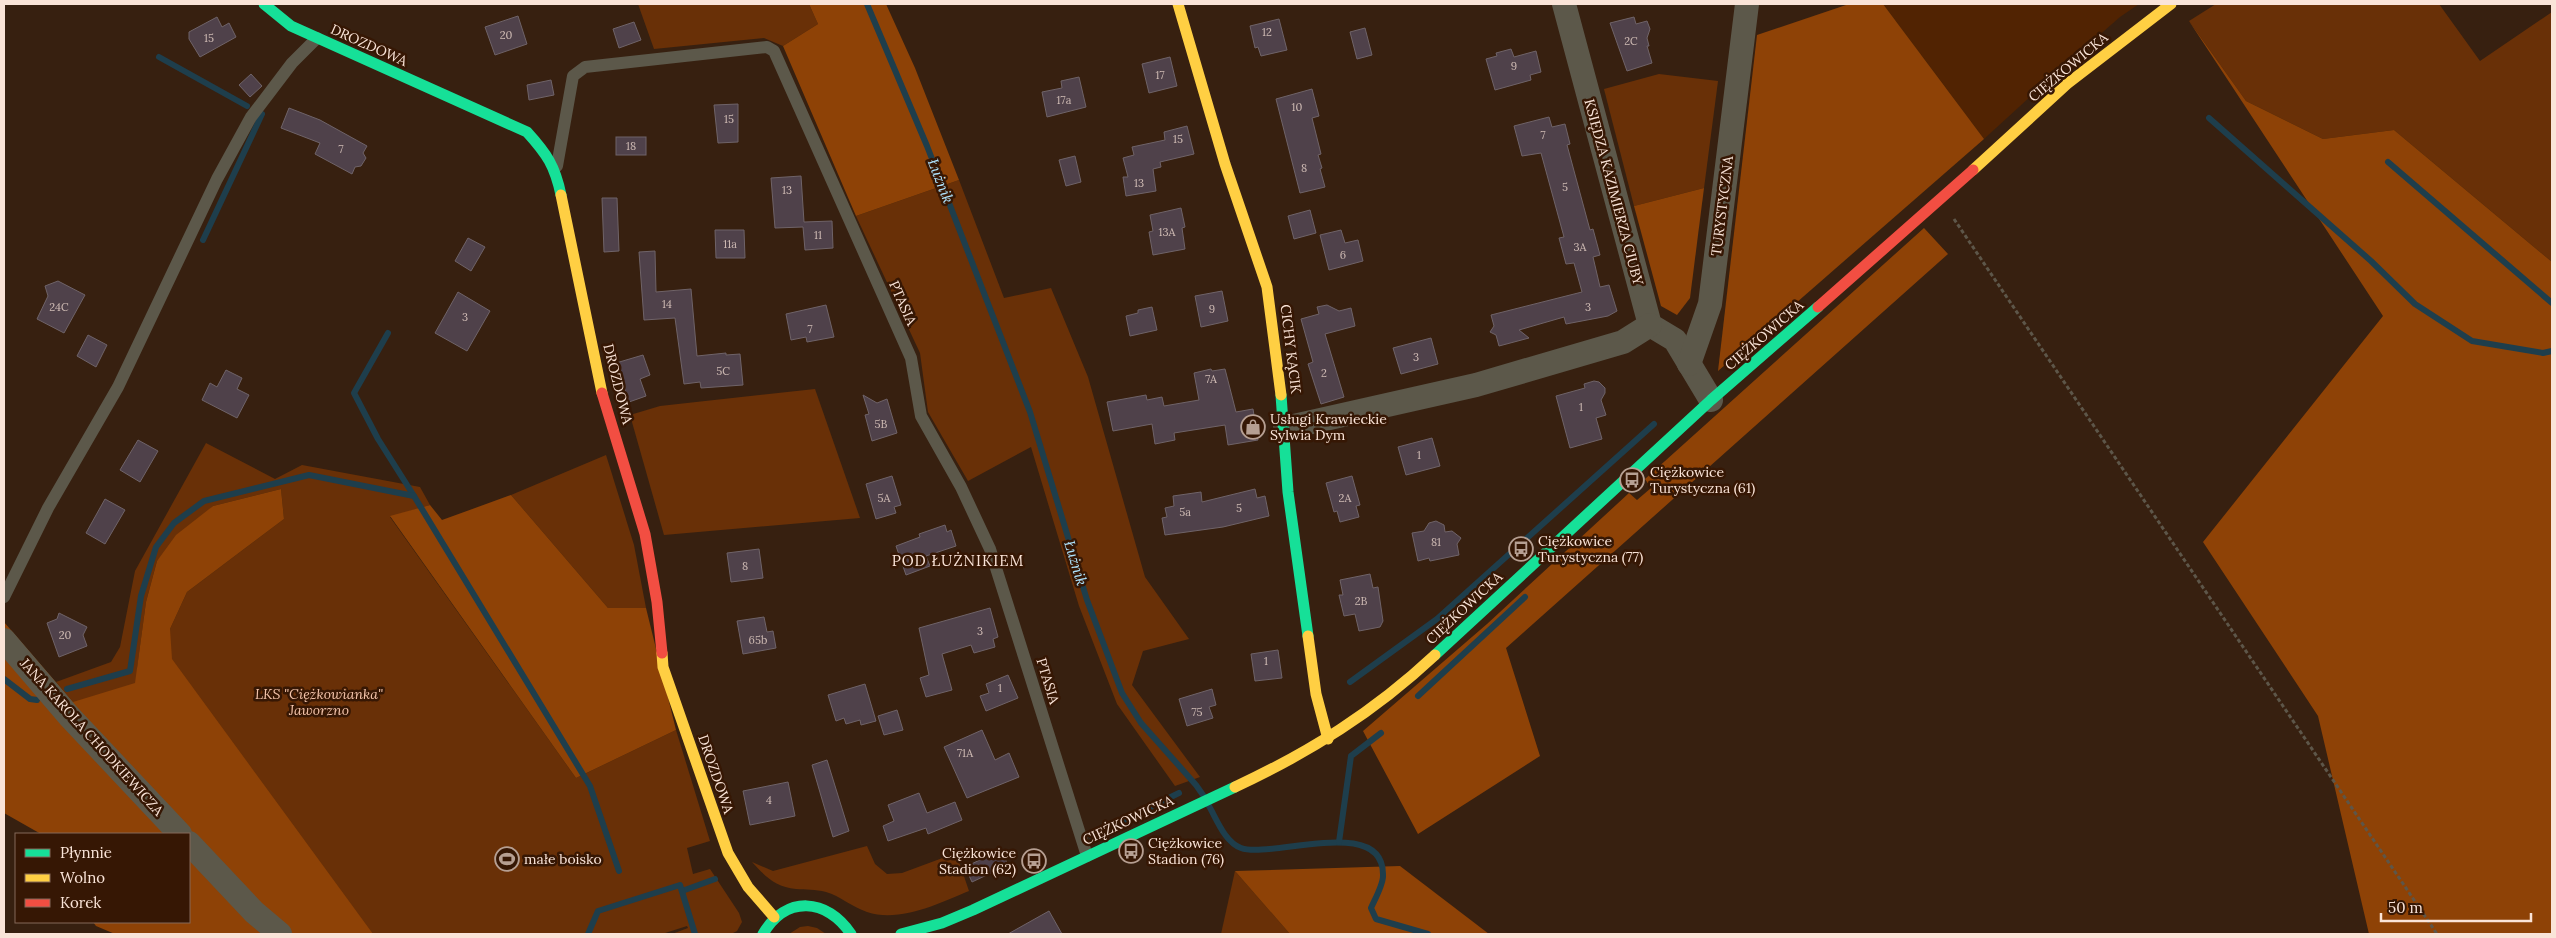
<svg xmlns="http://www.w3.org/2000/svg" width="2556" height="938" font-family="Lora,serif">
<rect width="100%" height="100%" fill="#372010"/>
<path fill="#512302" d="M1883 4H2139L2120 17 2056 73 1984 139Z"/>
<g fill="#693007" fill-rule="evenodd">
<path d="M638 4H809L818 24 783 46 764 38 654 49Z"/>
<path d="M2216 4H2439L2480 61 2552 12V262L2394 130 2323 139 2246 101 2189 21Z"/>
<path d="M1659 74 1718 81 1704 188 1634 206 1604 89Z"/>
<path d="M959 180 1004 298 1051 288 1088 377 1145 577 1189 639 1143 651 1132 685 1200 777 1175 786 1117 704 1079 606 1031 447 968 481 928 412 920 353 856 216Z"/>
<path d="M815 389 860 518 664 535 630 415 660 406Z"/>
<path d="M206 443 275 479 302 465 420 487 430 505 390 517 576 778 676 730 710 841 687 848 693 874 710 869 739 913 742 922 737 931 731 934H672L688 928 687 926 662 934H316L73 702 56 682 111 662 120 647 135 571ZM281 489 284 519 187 592 170 629 137 669 146 602 157 561 213 506Z"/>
<path d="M606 455 634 545 646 608H608L511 495Z"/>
<path d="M867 846 875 864 887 874 902 873 956 853 969 891C940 903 900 923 867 912 852 907 840 896 826 892 815 889 806 890 796 889 775 887 765 876 752 862L773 871Z"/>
<path d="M1235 871 1290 934H1221Z"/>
<path d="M808 926 817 928 826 934H789L800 927Z"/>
</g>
<g fill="#8e4206">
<path d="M809 4H886L915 68 959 180 856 216 783 46 818 24Z"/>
<path d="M1849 4H1883L1984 139 1718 371 1757 35Z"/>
<path d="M2189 21 2246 101 2323 139 2394 130 2552 262V934H2369L2318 716 2203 542 2383 316Z"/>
<path d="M1704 188 1690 298 1677 315 1661 306 1634 206Z"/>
<path d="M1924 228 1948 254 1506 648 1540 756 1418 834 1363 731 1487 624 1629 493 1637 500 1651 488 1645 479Z"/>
<path d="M281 489 284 519 187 592 170 629 172 659 373 934H115L96 926 93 922H189V834H41L4 813V622L73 702 135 683 146 602 157 561 176 535 213 506Z"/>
<path d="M511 495 608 608H646L676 730 576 778 390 516 430 505 442 520Z"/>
<path d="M1400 866 1489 934H1290L1235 871Z"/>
</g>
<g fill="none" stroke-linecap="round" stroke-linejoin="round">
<g stroke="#1e3e4c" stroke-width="6">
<path d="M867 4 927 146 1030 412 1087 600 1122 693 1141 723 1196 785 1203 795"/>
<path d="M159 57 247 106"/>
<path d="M2209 118 2371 261 2415 304 2472 341 2543 353 2552 351"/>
<path d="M2388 162 2552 303"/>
<path d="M203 240 262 114"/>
<path d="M388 333 354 393 378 439 414 496"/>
<path d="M4 679 30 699 37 700"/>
<path d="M1350 682 1437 619 1654 424"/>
<path d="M67 689 130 671 141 596 156 547 174 523 204 501 309 475 414 496 590 786 619 871"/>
<path d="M1418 696 1525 597"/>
<path d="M1209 806C1217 820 1225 842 1241 848 1271 859 1385 814 1383 876 1383 885 1375 899 1371 908L1376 919 1428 934"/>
<path d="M1091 836 1179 793"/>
<path d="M1339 842 1351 756 1381 733"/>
<path d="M682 891 715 879"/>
<path d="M588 934 598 911 680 885 695 934"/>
</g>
</g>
<g fill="#4f414a" stroke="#6f6368">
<path d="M518 16 527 44 495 55 485 27Z"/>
<path d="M217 17 222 27 229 23 236 37 200 57 189 39V32Z"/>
<path d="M1634 17 1636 24 1647 21 1650 29 1647 38 1649 46H1647L1652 63 1627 71 1610 23Z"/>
<path d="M1279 19 1287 50 1261 56 1258 47 1255 48 1250 26Z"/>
<path d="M634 22 641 40 619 48 613 29Z"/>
<path d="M1365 28 1372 55 1357 59 1350 32Z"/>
<path d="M1511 49 1514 57 1536 51 1541 72 1530 75 1531 80 1495 90 1486 59 1497 56 1496 53Z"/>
<path d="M1170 57 1177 86 1149 93 1142 64Z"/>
<path d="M251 74 262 86 250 97 239 85Z"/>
<path d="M1079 77 1086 107 1047 117 1042 92 1062 88 1061 81Z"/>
<path d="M551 80 554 95 529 100 527 85Z"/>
<path d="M1312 89 1319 116 1312 118 1321 154 1318 155 1322 168 1320 169 1325 187 1300 193 1276 99Z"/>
<path d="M738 104V142L718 143 714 105Z"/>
<path d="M289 108 320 120 367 146 363 153 366 158 361 166 355 167 352 174 315 154 320 143 281 128Z"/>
<path d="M1549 117 1552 127 1565 124 1570 144 1567 145 1590 230 1593 229 1600 255 1593 257 1600 287 1609 285 1617 311 1608 316 1566 324 1564 317 1519 330 1529 338 1499 346 1496 335 1490 332 1494 326 1491 315 1582 292 1574 263 1566 264 1559 238 1564 237 1541 153 1522 156 1514 126Z"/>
<path d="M1187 126 1194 154 1160 162 1161 167 1153 169 1156 191 1126 196 1123 177H1128L1123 158 1134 155 1132 147 1165 140 1164 132Z"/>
<rect x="616" y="137" width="30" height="18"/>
<path d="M1075 156 1081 182 1066 186 1059 160Z"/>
<path d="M801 176 804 222 832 221 833 248 805 250 803 227 775 228 771 178Z"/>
<path d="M602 198H617L619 251 604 252Z"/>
<path d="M1181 208 1185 227 1182 228 1185 249 1153 255 1149 232 1153 231 1150 215Z"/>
<path d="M1310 210 1316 233 1294 239 1288 216Z"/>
<path d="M715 230H744L745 258H716Z"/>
<path d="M1341 230 1345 243 1358 240 1363 261 1329 270 1320 235Z"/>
<path d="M468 238 485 247 471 271 455 261Z"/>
<path d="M655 251 656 292 691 289 697 356 726 353V355L740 354 743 385 701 388 700 382 684 384 675 318 644 320 639 252Z"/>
<path d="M58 281 85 295 64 333 37 319 48 296 45 286Z"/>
<path d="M1222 291 1228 321 1201 327 1195 296Z"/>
<path d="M458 292 490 311 467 351 435 333Z"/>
<path d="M826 305 834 337 807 342 806 337 791 340 786 314Z"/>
<path d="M1327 305 1339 311 1351 308 1355 326 1325 334 1344 397 1321 404 1308 364 1313 362 1301 319 1319 314 1317 307Z"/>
<path d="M1152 307 1157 330 1130 336 1126 316 1138 313V310Z"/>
<path d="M88 335 107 345 96 367 77 356Z"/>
<path d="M1431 338 1438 364 1401 374 1393 348Z"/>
<path d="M643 355 650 375 640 379 646 396 629 402 616 363Z"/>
<path d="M1211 369 1212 371 1225 369 1236 412 1253 409 1258 440 1228 445 1225 425 1174 433 1175 440 1155 444 1152 424 1113 431 1107 402 1146 395 1147 400 1162 397 1164 406 1199 400 1194 373Z"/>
<path d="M226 370 242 378 237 389 249 395 237 418 202 400 210 383 217 387Z"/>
<path d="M1594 381 1599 382 1605 388V393L1601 400 1606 415 1596 418 1602 439 1570 448 1556 396 1585 388 1584 384Z"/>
<path d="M863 395 877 403 887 399 897 433 872 441 865 415 869 414Z"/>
<path d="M1432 438 1440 466 1406 475 1398 447Z"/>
<path d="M138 440 158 451 140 482 120 470Z"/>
<path d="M892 476 901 505 894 507 896 513 876 519 866 484Z"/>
<path d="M1352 476 1360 505 1356 506 1359 517 1340 522 1337 511 1334 512 1326 483Z"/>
<path d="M1255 489 1257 498 1265 496 1269 516 1223 527 1165 535 1162 518 1167 517 1165 508 1174 506 1173 496 1201 492 1202 502Z"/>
<path d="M105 499 125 510 105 544 86 533Z"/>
<path d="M1436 521 1444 525 1445 532 1452 531 1461 538 1457 544 1459 555 1430 561 1429 558 1418 561 1412 533 1424 531 1429 523Z"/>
<path d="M945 525 947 532 951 530 956 546 926 556 930 566 906 575 896 546 920 537 919 534Z"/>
<path d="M759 549 763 578 731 582 727 553Z"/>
<path d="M1370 574 1373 588 1378 587 1383 621 1380 627 1359 631 1355 614 1344 616 1339 595H1343L1340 580Z"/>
<path d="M990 608 998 637 993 639 995 647 974 653 971 645 942 654 952 690 926 697 920 678 929 675 919 628Z"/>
<path d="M59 613 87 627 83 635 87 646 59 657 47 623 57 619Z"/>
<path d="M764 617 767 632 773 631 776 648 743 654 737 621Z"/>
<path d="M1278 650 1282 678 1255 681 1251 654Z"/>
<path d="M1008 675 1018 698 986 711 980 696 989 693 986 684Z"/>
<path d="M865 684 876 721 861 725 860 720 846 724 844 718 836 721 828 695Z"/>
<path d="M1212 689 1216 705 1209 707 1213 718 1187 726 1179 699Z"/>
<path d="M897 710 903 730 884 735 878 716Z"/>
<path d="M982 730 995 760 1009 753 1019 777 967 798 944 747Z"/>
<path d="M827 760 849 831 833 837 812 765Z"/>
<path d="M788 782 795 816 750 825 743 791Z"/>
<path d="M919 793 927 813 955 802 962 820 928 834 926 828 888 841 883 826 894 821 888 805Z"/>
<path d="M1001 850 1008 865 972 882 965 867Z"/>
<path d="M1049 911 1062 934H1008Z"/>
</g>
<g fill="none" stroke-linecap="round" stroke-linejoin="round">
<path stroke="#5d5649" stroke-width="3" stroke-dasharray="4 2.5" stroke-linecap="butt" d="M1954 219 2437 934"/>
<g stroke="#5c584a" stroke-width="12">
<path d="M557 166 573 76 585 67 767 47 774 51 911 358 921 416 961 487 990 549 1087 856"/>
<path d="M4 597 48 508 118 387 217 179 251 117 292 63 317 38"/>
</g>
<g stroke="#5c584a" stroke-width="24">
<path d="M1564 4 1650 325 1675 340 1711 400"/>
<path d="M1689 364 1710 304 1747 4"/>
<path d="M1285 428 1476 385 1623 342 1650 325"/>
<path d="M4 640 69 716 180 834"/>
<path d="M189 843 254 912 280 934"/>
</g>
<g stroke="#16e098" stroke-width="11">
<path d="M264 4 291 26 527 132C547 154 555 166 561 195"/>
<path d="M1281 395 1288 492 1308 636"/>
<path d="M1435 655 1711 400 1818 307"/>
<path d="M763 934C786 895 827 898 851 934"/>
<path d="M901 934 942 923 973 910 1235 787"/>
</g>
<g stroke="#ffcf43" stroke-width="11">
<path d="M1178 4 1225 164 1267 287 1281 395"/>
<path d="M1973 170 2067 84 2171 4"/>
<path d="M561 195 602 393"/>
<path d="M1308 636 1316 694 1328 739"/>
<path d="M662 653 663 667 728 853 748 887 774 917"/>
<path d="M1235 787C1310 752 1374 712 1435 655"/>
</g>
<g stroke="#f24e42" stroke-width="11">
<path d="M1818 307 1973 170"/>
<path d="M602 393 645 534 657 602 662 653"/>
</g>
</g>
<defs>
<g id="shop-ring" transform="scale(1.25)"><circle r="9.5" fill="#361704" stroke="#b69f92" stroke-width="1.5"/><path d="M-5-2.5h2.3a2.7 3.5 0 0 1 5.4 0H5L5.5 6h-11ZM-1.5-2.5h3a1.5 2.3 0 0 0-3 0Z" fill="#b69f92"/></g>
<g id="bus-ring" transform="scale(1.25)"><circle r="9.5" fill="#361704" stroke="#b69f92" stroke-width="1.5"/><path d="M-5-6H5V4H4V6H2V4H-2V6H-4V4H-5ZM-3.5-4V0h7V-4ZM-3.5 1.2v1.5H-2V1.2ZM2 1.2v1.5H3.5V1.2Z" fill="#b69f92"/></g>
<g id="stadium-ring" transform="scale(1.25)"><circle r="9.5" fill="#361704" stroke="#b69f92" stroke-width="1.5"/><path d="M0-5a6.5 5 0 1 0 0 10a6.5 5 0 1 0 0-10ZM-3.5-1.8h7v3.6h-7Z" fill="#b69f92"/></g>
</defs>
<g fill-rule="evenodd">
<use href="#shop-ring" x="1253" y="427"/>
<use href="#bus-ring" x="1632" y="480"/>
<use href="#bus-ring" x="1521" y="549"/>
<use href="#bus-ring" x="1131" y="851"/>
<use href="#stadium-ring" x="507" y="859"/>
<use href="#bus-ring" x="1034" y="861"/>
</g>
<g text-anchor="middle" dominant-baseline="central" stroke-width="5" stroke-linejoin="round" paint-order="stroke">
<g font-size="11" fill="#cfbbb4">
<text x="1267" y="32">12</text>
<text x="506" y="35">20</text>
<text x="209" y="38">15</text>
<text x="1631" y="41">2C</text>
<text x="1514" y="66">9</text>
<text x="1160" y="75">17</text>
<text x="1064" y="100">17a</text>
<text x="1297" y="107">10</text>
<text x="729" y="119">15</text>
<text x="1543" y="135">7</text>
<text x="1178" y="139">15</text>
<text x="631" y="146">18</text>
<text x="341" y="149">7</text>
<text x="1304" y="168">8</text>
<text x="1139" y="183">13</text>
<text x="1565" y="187">5</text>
<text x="787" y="190">13</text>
<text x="1167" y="232">13A</text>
<text x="818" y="235">11</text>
<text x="730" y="244">11a</text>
<text x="1580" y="247">3A</text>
<text x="1343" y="255">6</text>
<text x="667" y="304">14</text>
<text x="59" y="307">24C</text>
<text x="1588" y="307">3</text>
<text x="1212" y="309">9</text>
<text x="465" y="317">3</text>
<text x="810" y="329">7</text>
<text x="1416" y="357">3</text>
<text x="723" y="371">5C</text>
<text x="1324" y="373">2</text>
<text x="1211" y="379">7A</text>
<text x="1581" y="407">1</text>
<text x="881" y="424">5B</text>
<text x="1419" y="455">1</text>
<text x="884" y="498">5A</text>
<text x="1345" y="498">2A</text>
<text x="1239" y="508">5</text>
<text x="1185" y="512">5a</text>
<text x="1436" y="542">81</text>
<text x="745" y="566">8</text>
<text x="1361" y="601">2B</text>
<text x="980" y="631">3</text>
<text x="65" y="635">20</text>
<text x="758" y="640">65b</text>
<text x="1266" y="661">1</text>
<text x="1000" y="688">1</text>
<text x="1197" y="712">75</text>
<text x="965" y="753">71A</text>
<text x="769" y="800">4</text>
</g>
<g font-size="14" fill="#fae4d8" stroke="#361704">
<text transform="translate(369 45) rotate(24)">DROZDOWA</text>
<text transform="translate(2068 67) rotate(-40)">CIĘŻKOWICKA</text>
<text transform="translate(1614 192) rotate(75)">KSIĘDZA KAZIMIERZA CIUBY</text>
<text transform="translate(1722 206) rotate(-83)">TURYSTYCZNA</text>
<text transform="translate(903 303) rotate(66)">PTASIA</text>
<text transform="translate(1764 335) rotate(-41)">CIĘŻKOWICKA</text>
<text transform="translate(1291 349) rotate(83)">CICHY KĄCIK</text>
<text transform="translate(618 384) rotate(76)">DROZDOWA</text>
<text transform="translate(1464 608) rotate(-43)">CIĘŻKOWICKA</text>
<text transform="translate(1048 681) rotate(73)">PTASIA</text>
<text transform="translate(92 737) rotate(48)">JANA KAROLA CHODKIEWICZA</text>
<text transform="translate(716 774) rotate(71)">DROZDOWA</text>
<text transform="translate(1128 820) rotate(-25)">CIĘŻKOWICKA</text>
</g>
<g font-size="14" fill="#fae4d8" stroke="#361704" text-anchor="start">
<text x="1270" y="419">Usługi Krawieckie<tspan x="1270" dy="16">Sylwia Dym</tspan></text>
<text x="1650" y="472">Ciężkowice<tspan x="1650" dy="16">Turystyczna (61)</tspan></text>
<text x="1538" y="541">Ciężkowice<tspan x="1538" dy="16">Turystyczna (77)</tspan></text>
<text x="1148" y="843">Ciężkowice<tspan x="1148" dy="16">Stadion (76)</tspan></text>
<text x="1016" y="853" text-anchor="end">Ciężkowice<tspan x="1016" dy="16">Stadion (62)</tspan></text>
<text x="524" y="859">małe boisko</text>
</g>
<g font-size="14" font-style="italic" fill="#f4c4ab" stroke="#361704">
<text x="319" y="694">LKS "Ciężkowianka"<tspan x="319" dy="16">Jaworzno</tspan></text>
</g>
<g font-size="15" font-style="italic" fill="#aee2fc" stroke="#361704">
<text transform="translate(941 181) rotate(69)">Łużnik</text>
<text transform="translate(1076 563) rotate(73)">Łużnik</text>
</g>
<g font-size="15" letter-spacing="1" fill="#fae4d8" stroke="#361704">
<text x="958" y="560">POD ŁUŻNIKIEM</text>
</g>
</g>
<rect width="2556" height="938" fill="none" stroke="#fae4d8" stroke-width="10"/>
<rect x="15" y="833" width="175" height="90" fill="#361704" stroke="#846959"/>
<rect x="25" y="849" width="25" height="8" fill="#16e098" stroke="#846959"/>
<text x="60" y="858" font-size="15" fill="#fae4d8">Płynnie</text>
<rect x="25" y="874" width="25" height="8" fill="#ffcf43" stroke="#846959"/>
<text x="60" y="883" font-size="15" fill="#fae4d8">Wolno</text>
<rect x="25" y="899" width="25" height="8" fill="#f24e42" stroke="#846959"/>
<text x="60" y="908" font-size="15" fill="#fae4d8">Korek</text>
<path d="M2381 913v8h150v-8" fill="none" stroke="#fae4d8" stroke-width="2.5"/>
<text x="2388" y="913" font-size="15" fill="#fae4d8" stroke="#361704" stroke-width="4" paint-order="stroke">50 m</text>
</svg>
